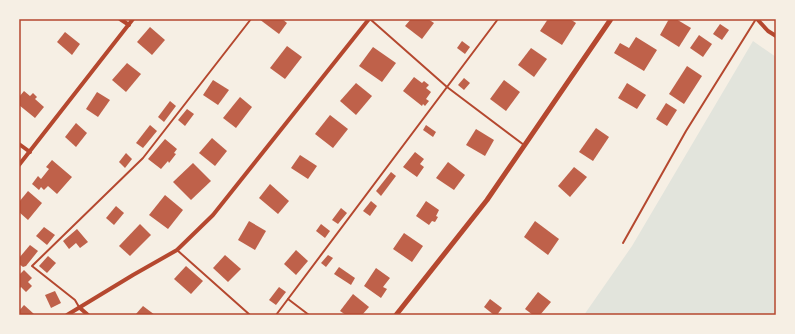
<svg xmlns="http://www.w3.org/2000/svg" width="795" height="334" font-family="'Source Serif 4',serif">
<rect width="100%" height="100%" fill="#f6efe4"/>
<path fill="#e2e4dc" d="M753 41 776 57V315H584L632 246Z"/>
<g fill="#bf614a">
<path d="M259 19H282L287 23 279 34Z"/>
<path d="M411 19H428L434 23 422 39 405 26Z"/>
<path d="M548 19H570L576 23 562 45 540 31Z"/>
<path d="M669 19H676L691 28 679 47 660 35Z"/>
<path d="M720 24 729 30 722 40 713 34Z"/>
<path d="M150 27 165 40 152 55 137 42Z"/>
<path d="M65 32 80 44 72 55 57 42Z"/>
<path d="M699 35 712 44 703 57 690 48Z"/>
<path d="M636 37 657 50 644 71 614 53 620 43 629 48Z"/>
<path d="M462 41 470 47 465 54 457 48Z"/>
<path d="M287 46 302 57 285 79 270 68Z"/>
<path d="M373 47 396 63 382 82 359 66Z"/>
<path d="M531 48 547 59 534 77 518 65Z"/>
<path d="M127 63 141 74 126 92 112 80Z"/>
<path d="M687 66 702 76 684 104 669 94Z"/>
<path d="M414 77 422 83 424 81 429 85 426 88 431 92 426 99 429 101 425 106 423 104 422 106 403 91Z"/>
<path d="M464 78 470 83 464 90 458 85Z"/>
<path d="M213 80 229 90 218 105 203 95Z"/>
<path d="M504 80 520 92 506 111 490 99Z"/>
<path d="M356 83 372 96 356 115 340 101Z"/>
<path d="M627 83 646 95 637 109 618 98Z"/>
<path d="M24 91 30 96 33 93 37 97 35 99 44 107 35 118 19 105V97Z"/>
<path d="M97 92 110 100 98 117 86 109Z"/>
<path d="M240 97 252 107 236 128 223 118Z"/>
<path d="M170 101 176 106 164 122 158 117Z"/>
<path d="M666 103 677 110 667 126 656 119Z"/>
<path d="M187 109 194 114 185 126 178 120Z"/>
<path d="M330 115 348 129 333 148 315 134Z"/>
<path d="M76 123 87 133 76 147 65 137Z"/>
<path d="M150 125 157 131 143 148 136 143Z"/>
<path d="M426 125 436 132 433 137 423 130Z"/>
<path d="M596 128 609 137 593 161 579 152Z"/>
<path d="M476 129 494 140 485 156 466 145Z"/>
<path d="M212 138 227 151 215 166 199 153Z"/>
<path d="M165 139 177 149 174 153 176 154 169 163 168 161 161 169 148 159Z"/>
<path d="M415 152 424 159 420 164 424 167 417 177 403 167Z"/>
<path d="M126 153 132 159 125 168 119 162Z"/>
<path d="M300 155 317 166 308 179 291 168Z"/>
<path d="M52 160 72 177 57 194 48 186 44 190 41 187 39 190 32 184 38 176 41 179 49 169 46 167Z"/>
<path d="M448 162 465 175 454 190 436 178Z"/>
<path d="M193 163 211 181 191 200 173 182Z"/>
<path d="M574 167 587 177 570 197 558 186Z"/>
<path d="M391 172 396 176 381 196 376 191Z"/>
<path d="M270 184 289 201 278 214 259 198Z"/>
<path d="M28 191 42 203 28 220 19 212V202Z"/>
<path d="M165 195 183 210 168 229 149 215Z"/>
<path d="M371 201 377 206 370 216 363 211Z"/>
<path d="M426 201 439 210 436 216 438 217 435 222 432 221 429 225 416 216Z"/>
<path d="M116 206 124 213 114 225 106 218Z"/>
<path d="M341 208 347 213 338 224 332 220Z"/>
<path d="M249 221 266 231 255 250 238 240Z"/>
<path d="M535 221 559 239 548 255 524 237Z"/>
<path d="M140 224 151 235 130 256 119 246Z"/>
<path d="M321 224 330 231 325 238 316 231Z"/>
<path d="M44 227 55 235 47 245 36 236Z"/>
<path d="M77 229 88 242 80 248 76 243 69 249 63 241Z"/>
<path d="M404 233 423 246 412 262 393 249Z"/>
<path d="M30 245 38 251 26 266 23 267 19 264V258Z"/>
<path d="M296 250 308 261 296 275 284 264Z"/>
<path d="M225 255 241 269 228 282 213 268Z"/>
<path d="M328 255 333 258 326 267 321 263Z"/>
<path d="M48 256 56 263 47 273 39 266Z"/>
<path d="M186 266 203 281 191 294 174 279Z"/>
<path d="M339 267 355 278 351 285 334 274Z"/>
<path d="M376 268 390 278 383 287 387 289 381 298 364 286Z"/>
<path d="M24 270 32 278 28 282 32 286 26 292 21 287 19 289V275Z"/>
<path d="M279 287 286 292 276 305 269 300Z"/>
<path d="M55 291 61 303 51 308 45 295Z"/>
<path d="M538 292 551 302 540 315H533L525 309Z"/>
<path d="M353 294 369 307 362 315H346L340 311Z"/>
<path d="M490 299 502 308 497 315H494L484 307Z"/>
<path d="M24 305 34 314 32 315H19V311Z"/>
<path d="M143 306 155 315H135Z"/>
</g>
<g fill="none" stroke-linecap="round" stroke-linejoin="round">
<g stroke="#b5482f" stroke-width="2">
<path d="M370 19 447 87 524 145"/>
<path d="M623 243 686 131 756 19"/>
<path d="M177 250 250 315"/>
<path d="M288 299 498 19"/>
<path d="M79 307 75 300 32 266 143 158 251 19"/>
<path d="M276 315 288 299 309 315"/>
</g>
<g stroke="#b5482f" stroke-width="4">
<path d="M120 19 129 25"/>
<path d="M757 19 768 31 776 36"/>
<path d="M19 144 30 152"/>
<path d="M19 165 133 19"/>
<path d="M80 308 88 315"/>
<path d="M67 315 133 275 177 250 213 215 369 19"/>
</g>
<path stroke="#b5482f" stroke-width="5" d="M396 315 487 200 611 19"/>
</g>
<rect width="795" height="334" fill="none" stroke="#f6efe4" stroke-width="40"/>
<rect x="20" y="20" width="755" height="294" fill="none" stroke="#b5482f" stroke-width="1.5"/>
</svg>
